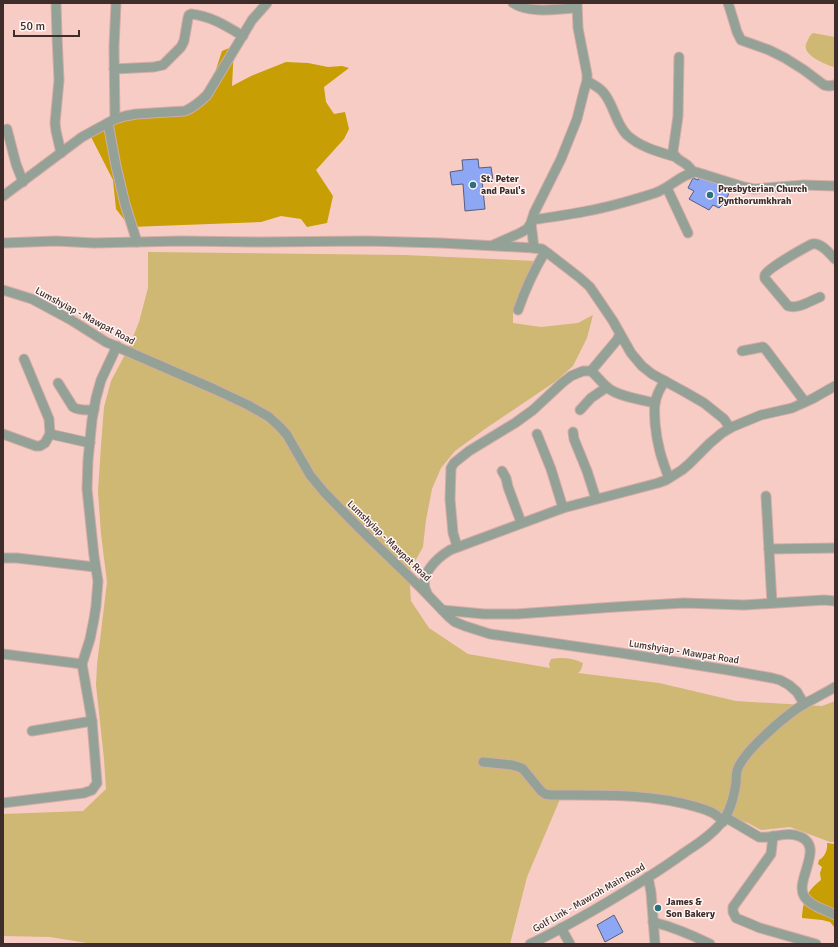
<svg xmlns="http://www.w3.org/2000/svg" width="838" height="947" font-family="Signika,sans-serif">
<rect width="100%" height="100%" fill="#f7ccc4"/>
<g fill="#cfb774">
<path d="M813 33 835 37V67C828 66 808 57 806 49 805 46 806 43 808 40 809 37 810 35 813 33Z"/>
<path d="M148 252 405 255 535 261 513 311V323L541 327 578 323 593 315 587 338 573 366 556 381 485 429 455 451 441 468 432 489 426 520 423 547 409 572 411 601 429 628 468 654 550 668 549 664 551 659C562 657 573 658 583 663L581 670 578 673 659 683 736 701 822 706 835 701V842H830L790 827 761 830 748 823 698 805 563 792 527 877 510 944H89L87 943 50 937 3 936V814L83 811 106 789 104 759 96 685 97 665 107 582 101 534 98 491 101 446 104 407 111 381 129 347 139 322 148 288Z"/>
</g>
<g fill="#c79e03">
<path d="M234 46 232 86 251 76 286 62 308 63 328 67 342 66 349 68 324 87 326 102 334 114 345 112 349 129 344 139 316 170 333 196 327 223 307 227 301 219 281 216 261 222 130 227 116 209 113 180 87 129 100 123 182 109 201 97 212 82 222 51Z"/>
<path d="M827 843 835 844V928L830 922 822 920 802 918C803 900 807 891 821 880L820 873 822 867 818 864 819 860C825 857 828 849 827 843Z"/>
</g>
<g fill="#8ea7f5" stroke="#555f7e">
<path d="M478 159 479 168 491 167 493 180 482 181 485 209 465 211 463 184 452 185 450 172 463 170 462 160Z"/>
<path d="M700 175 731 187 726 201 719 208 713 205 709 210 689 199 694 191 688 188 693 178 698 180Z"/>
<path d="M614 915 623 932 605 942 597 925Z"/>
</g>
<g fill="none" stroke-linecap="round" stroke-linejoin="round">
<g stroke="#d2aca5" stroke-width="11">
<g id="minor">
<path d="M56 3 57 36 59 80 55 123 56 131 61 153"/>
<path d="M513 3C530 14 557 9 576 8"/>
<path d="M728 3 730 9 737 32 741 40 769 50 785 58 804 70 824 85 829 86 835 85"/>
<path d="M679 57 678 116 673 151C674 159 681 160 687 165 689 167 691 169 693 172"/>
<path d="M114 69 154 67 163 65 181 47 184 41 188 18 189 15 191 14C211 16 226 26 243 36"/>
<path d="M587 81C592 84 599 87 603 92 614 104 615 123 627 135 640 147 659 152 676 157"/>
<path d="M115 119 114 47 116 3"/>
<path d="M108 123 116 166 125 204 137 242"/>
<path d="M7 129 16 164 23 182"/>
<path d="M667 188 688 233"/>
<path d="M3 196 82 137 115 119 125 116 136 114 185 111C194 107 200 102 207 95L252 20 267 3"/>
<path d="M532 220C550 217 569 215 587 211 610 207 633 200 655 193 670 188 681 174 696 172L744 187 754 189 804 185 835 186"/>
<path d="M531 223 534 248"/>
<path d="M3 243 56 241 94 243 180 241 263 242 367 241 441 243 534 248 542 249 549 254 580 278 590 287 613 321 631 353 642 366 652 374 685 392 704 403 724 419 730 428"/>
<path d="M493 245 520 233 527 229 531 223 534 213 561 159 577 119 584 91 587 81V74L578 28 577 3"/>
<path d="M3 290 32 299 71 320 106 342 214 389 248 405 269 417 281 428 287 435 310 475 324 492 361 530 420 587 449 617 455 622 465 626 490 634 621 653 728 670 772 678 780 680 789 685 797 692 804 704"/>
<path d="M820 297C810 301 799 309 788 306L767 281C765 279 764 278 765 275 768 268 804 248 812 244 821 242 829 253 835 259"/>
<path d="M518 310C525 290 534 270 545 252"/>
<path d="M742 351 763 347 766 350 805 402"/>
<path d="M591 371 617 340 620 334"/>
<path d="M665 381C660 388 656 396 655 404 654 410 655 417 655 423 657 444 661 458 669 478"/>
<path d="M58 383 73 407C79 411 87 410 94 410"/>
<path d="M580 410 591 398 607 387"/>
<path d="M573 432 574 439 587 471 596 499"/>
<path d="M3 434 36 446H40L45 443 50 434 49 419 24 359"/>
<path d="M50 434 90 443"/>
<path d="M537 434 551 469 563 508"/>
<path d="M502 471 506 478 508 487 521 522"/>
<path d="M766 496 772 603"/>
<path d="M457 546 453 533 450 499 451 468 454 463 469 451 515 423 533 410 562 383 571 376 583 371H591C597 376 601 382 607 387 616 396 642 400 655 403"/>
<path d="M769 549 835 548"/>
<path d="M3 558H17L95 567"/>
<path d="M427 593C417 576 437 558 450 550L563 508 658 483 666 480 682 470 689 464 710 443 722 433 732 427 761 415 792 408 812 399 835 386"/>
<path d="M442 610 484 614H517L615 607 684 603 744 605 824 600 835 601"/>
<path d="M3 654 82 664"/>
<path d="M32 731 92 721"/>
<path d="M483 762 512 765 519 767 523 769 541 791 545 794 551 795C599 795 650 793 697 807 703 809 711 811 716 815 719 817 721 819 723 822"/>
<path d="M3 803 84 793 92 790 97 783 92 721 82 664 90 639 94 619 96 606 98 581 94 556 87 489 88 460 92 420 96 398 101 380 117 346"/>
<path d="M725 817 759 837C771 839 783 832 795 835 829 843 794 879 804 896 811 907 825 909 835 915"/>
<path d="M773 836 771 854 733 907V912L736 918 760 928 816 944"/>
<path d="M648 877 651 892 655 944"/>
<path d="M653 922C673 927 692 935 710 944"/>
<path d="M561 928 570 944"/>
<path d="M530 944C552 934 573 922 594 910 625 892 655 874 684 853 697 844 712 835 722 822 730 812 734 796 736 783 736 778 736 772 738 768 746 749 788 713 806 703 815 698 825 693 835 687"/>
</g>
</g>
<use href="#minor" stroke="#93a196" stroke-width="9"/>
</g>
<g fill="#2b727e" stroke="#fff6f4" stroke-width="1.5">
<circle cx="473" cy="185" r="4"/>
<circle cx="710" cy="195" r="4"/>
<circle cx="658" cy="908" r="4"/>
</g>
<g text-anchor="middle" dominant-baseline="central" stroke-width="3" stroke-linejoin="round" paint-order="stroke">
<g font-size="10" font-weight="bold" fill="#3e2d2a" stroke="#fff6f4" text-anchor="start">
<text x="481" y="179">St. Peter<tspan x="481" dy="12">and Paul's</tspan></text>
<text x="718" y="189">Presbyterian Church<tspan x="718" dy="12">Pynthorumkhrah</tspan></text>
<text x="666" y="902">James &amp;<tspan x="666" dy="12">Son Bakery</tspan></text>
</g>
<g font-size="10" fill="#3e2d2a" stroke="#fff6f4">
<text transform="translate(85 316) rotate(28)">Lumshyiap - Mawpat Road</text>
<text transform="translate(389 541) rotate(44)">Lumshyiap - Mawpat Road</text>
<text transform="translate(684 652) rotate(9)">Lumshyiap - Mawpat Road</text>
<text transform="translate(589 898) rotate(-30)">Golf Link - Mawroh Main Road</text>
</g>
</g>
<rect width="838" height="947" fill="none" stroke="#3e2d2a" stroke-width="8"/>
<path d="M14 30v6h65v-6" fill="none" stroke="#3e2d2a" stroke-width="2"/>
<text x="20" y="30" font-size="12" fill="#3e2d2a" stroke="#fff6f4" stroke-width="3" paint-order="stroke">50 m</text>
</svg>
